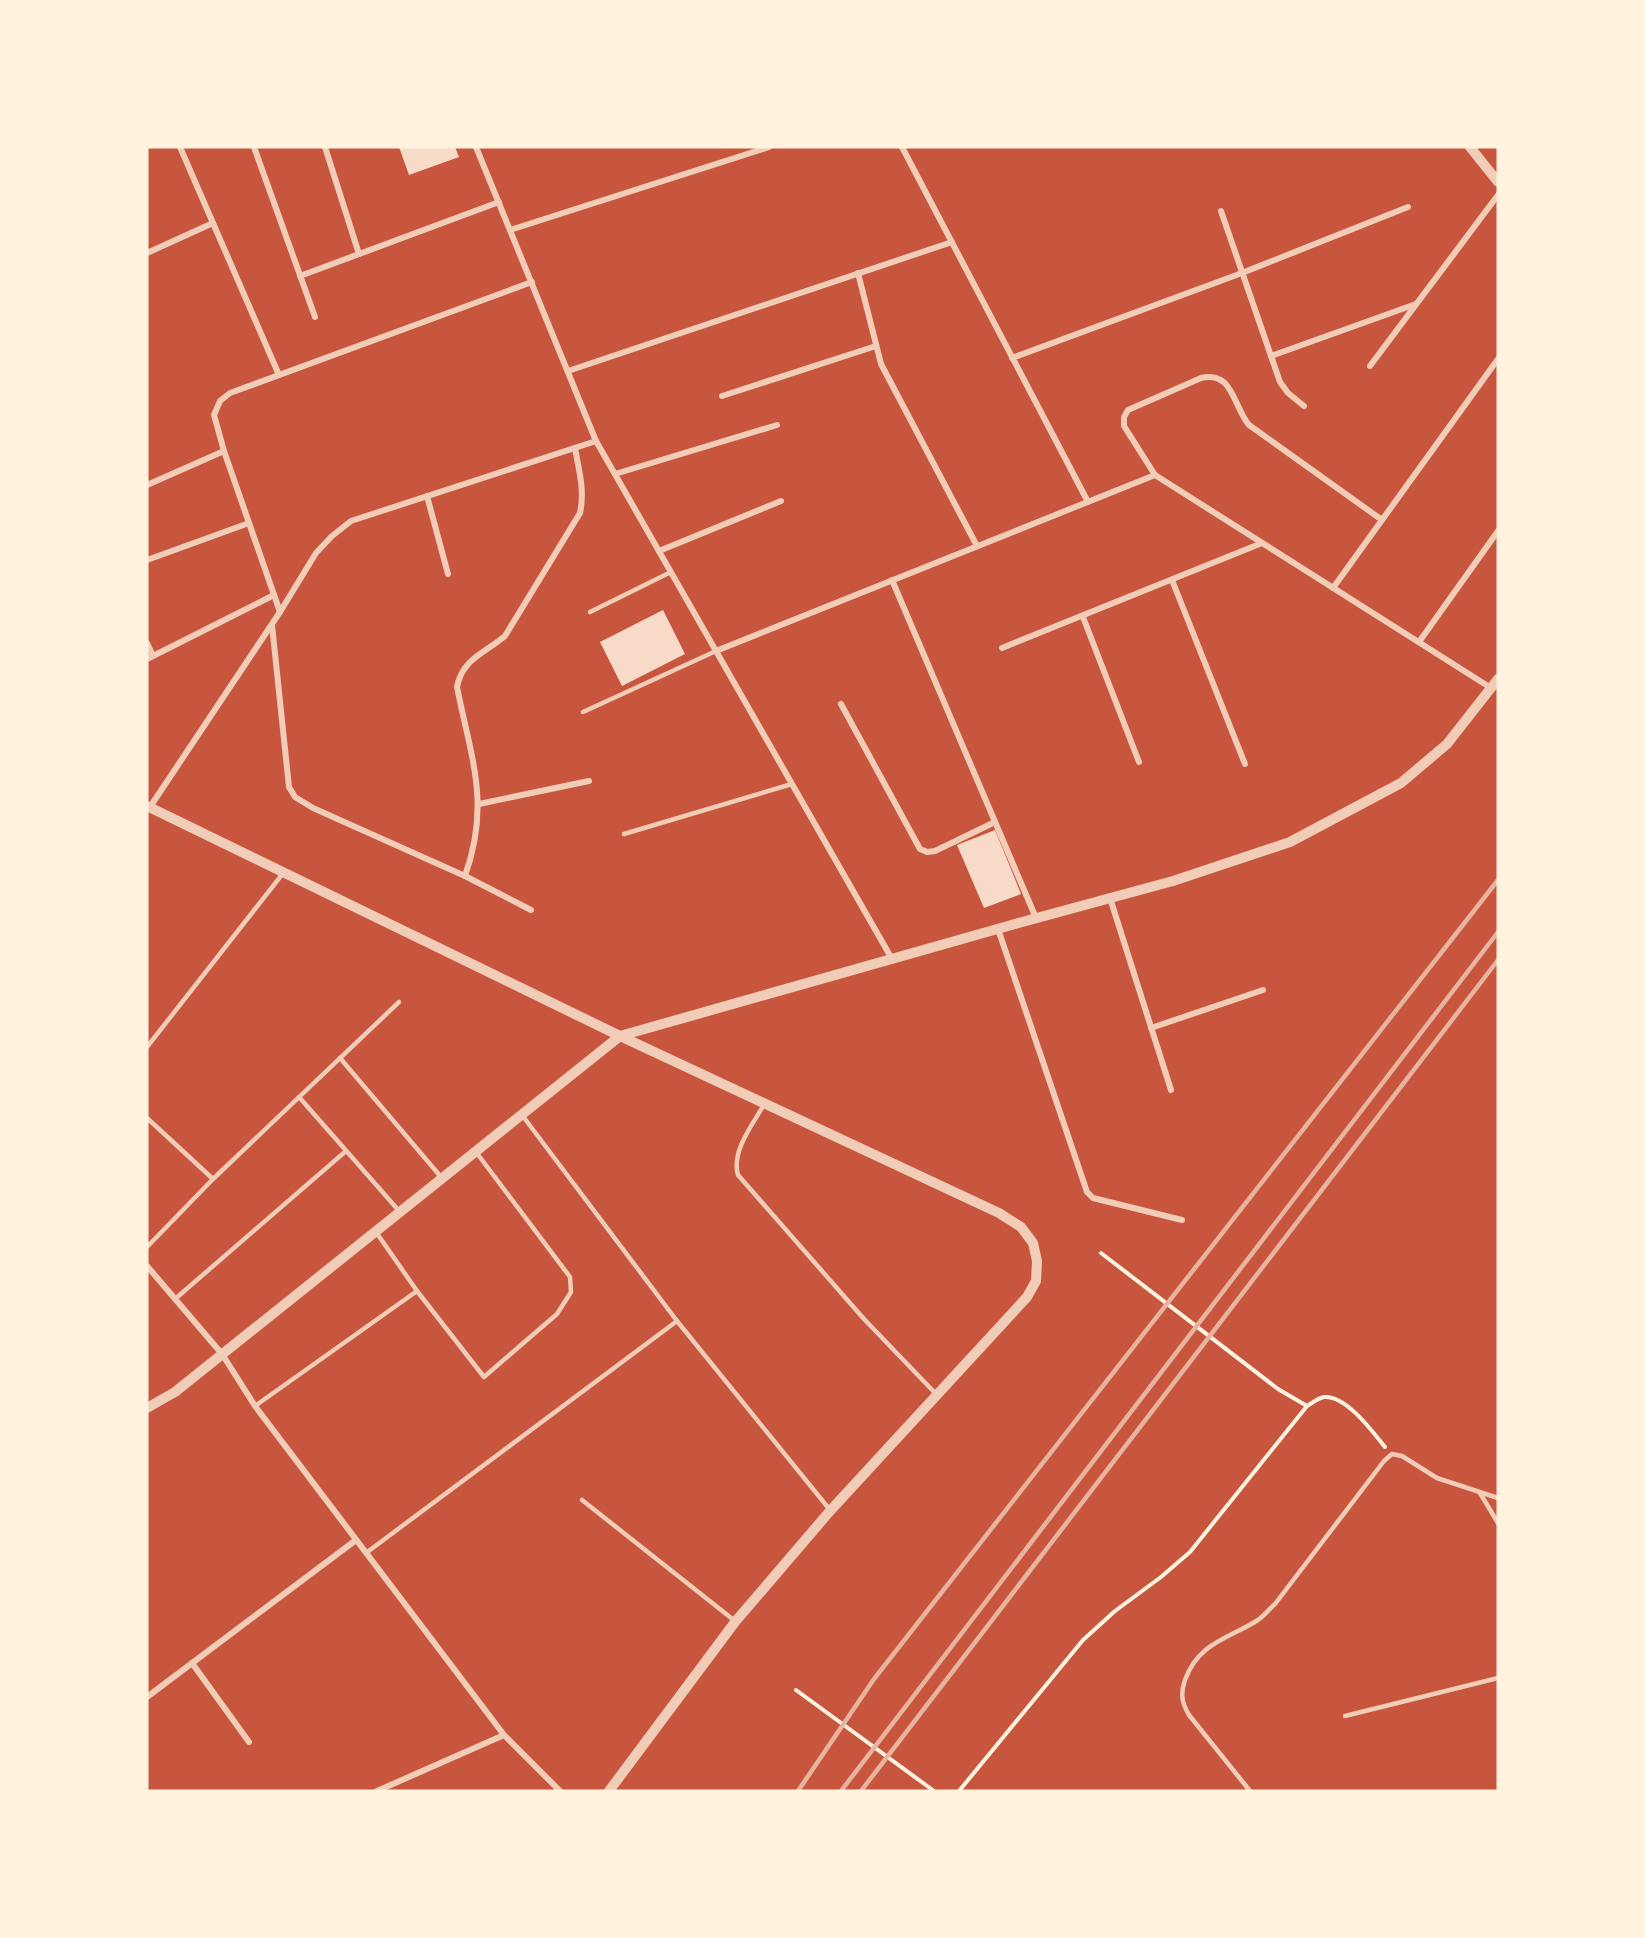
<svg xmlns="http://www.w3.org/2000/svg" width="1645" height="1938" font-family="Jost,sans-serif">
<rect width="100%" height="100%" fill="#c8553d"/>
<g fill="#f7dbc8">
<path d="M399 147H455L459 157 409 175Z"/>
<path d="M663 610 685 654 622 686 600 642Z"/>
<path d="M995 830 1021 894 984 908 957 845Z"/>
</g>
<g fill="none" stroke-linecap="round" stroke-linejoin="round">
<g stroke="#fff3e0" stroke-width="4">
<path d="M1101 1253 1278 1389 1307 1406"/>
<path d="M796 1690 934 1791"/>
<path d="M959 1791 1083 1640 1115 1611 1161 1577 1190 1552 1307 1406C1312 1403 1318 1398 1324 1397 1346 1395 1372 1431 1385 1447"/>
</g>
<g stroke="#f1ccb7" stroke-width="4.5">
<path d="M590 612 671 572"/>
<path d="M583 712 716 651"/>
<path d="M624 834 792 784"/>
<path d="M147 1047 284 872"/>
<path d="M340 1058 441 1177"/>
<path d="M299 1097 400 1212"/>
<path d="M765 1103C753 1124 731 1151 738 1175L864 1319 936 1394"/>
<path d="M522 1115 677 1321 830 1510"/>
<path d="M147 1118 213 1179"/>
<path d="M376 1232 417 1291 484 1377 557 1314 571 1292 570 1277 476 1152"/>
<path d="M147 1247 213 1179 399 1002"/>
<path d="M175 1299 346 1151"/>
<path d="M255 1406 417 1291"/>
<path d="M1480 1493 1498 1523"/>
<path d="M582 1500 735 1621"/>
<path d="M366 1553 677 1321"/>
<path d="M1345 1716 1498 1678"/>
<path d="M1250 1791 1189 1715C1182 1703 1180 1694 1185 1680 1198 1643 1228 1639 1258 1620 1264 1616 1269 1609 1275 1604L1384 1461 1392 1454 1402 1456 1437 1478 1498 1498"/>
</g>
<g stroke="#f1ccb7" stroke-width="6">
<path d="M180 147 279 375"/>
<path d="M254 147 315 317"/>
<path d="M325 147 359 254"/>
<path d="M476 147 596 441 892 959"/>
<path d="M902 147 1088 502"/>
<path d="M1221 211 1280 382 1288 393 1304 406"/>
<path d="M510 230 769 147"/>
<path d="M147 253 213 223"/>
<path d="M858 273 881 364 977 546"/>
<path d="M300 276 499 202"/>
<path d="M1271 356 1416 304"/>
<path d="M1012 358 1242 273 1408 207"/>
<path d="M1370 366 1498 195"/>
<path d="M568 371 952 242"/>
<path d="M722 396 876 346"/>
<path d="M615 474 777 425"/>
<path d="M1155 475 1124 426V417L1128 410 1201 378C1233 370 1233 406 1249 425L1382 520"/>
<path d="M147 485 224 451"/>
<path d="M427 496 448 574"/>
<path d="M659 551 781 501"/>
<path d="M147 560 249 523"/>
<path d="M892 580 1036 918"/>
<path d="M1172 580 1245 764"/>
<path d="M1333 588 1498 359"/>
<path d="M280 612 224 451 214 415 220 401 230 393 532 282"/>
<path d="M1083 617 1139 762"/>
<path d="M272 625 289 787 295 797 313 808 465 876 531 910"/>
<path d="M1419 642 1498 531"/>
<path d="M147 643 153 656"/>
<path d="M1002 648 1262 543"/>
<path d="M716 651 1155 475 1491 688"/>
<path d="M147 659 274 595"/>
<path d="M841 704 920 849 927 852 935 851 995 822"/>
<path d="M479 804 589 781"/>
<path d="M150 807 280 612 316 553 332 536 351 521 596 441"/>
<path d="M465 876C491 803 471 758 457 687 462 659 485 653 505 636L580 513C585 490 579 471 575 448"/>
<path d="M1110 898 1171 1090"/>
<path d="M998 929 1087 1192 1093 1198 1182 1220"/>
<path d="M1151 1028 1263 990"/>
<path d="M147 1266 222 1354 255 1406 504 1735 560 1791"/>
<path d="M192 1663 249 1742"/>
<path d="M147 1697 356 1540"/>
<path d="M377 1791 504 1735"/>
</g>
<g stroke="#f1ccb7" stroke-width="10">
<path d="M1470 147 1498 182"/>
<path d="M147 806 620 1036 999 1213 1021 1227 1033 1243 1037 1261 1036 1281 1027 1297 830 1511 735 1622 609 1791"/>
<path d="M147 1408 175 1392 620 1036 1015 924 1173 881 1290 842 1401 783 1447 744 1498 679"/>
</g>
<g stroke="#e9b49f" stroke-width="4.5">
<path d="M798 1791 874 1679 1498 880"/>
<path d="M841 1791 1498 932"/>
<path d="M861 1791 1498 960"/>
</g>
</g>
<rect width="1645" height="1938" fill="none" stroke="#fff3e0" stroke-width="297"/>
</svg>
